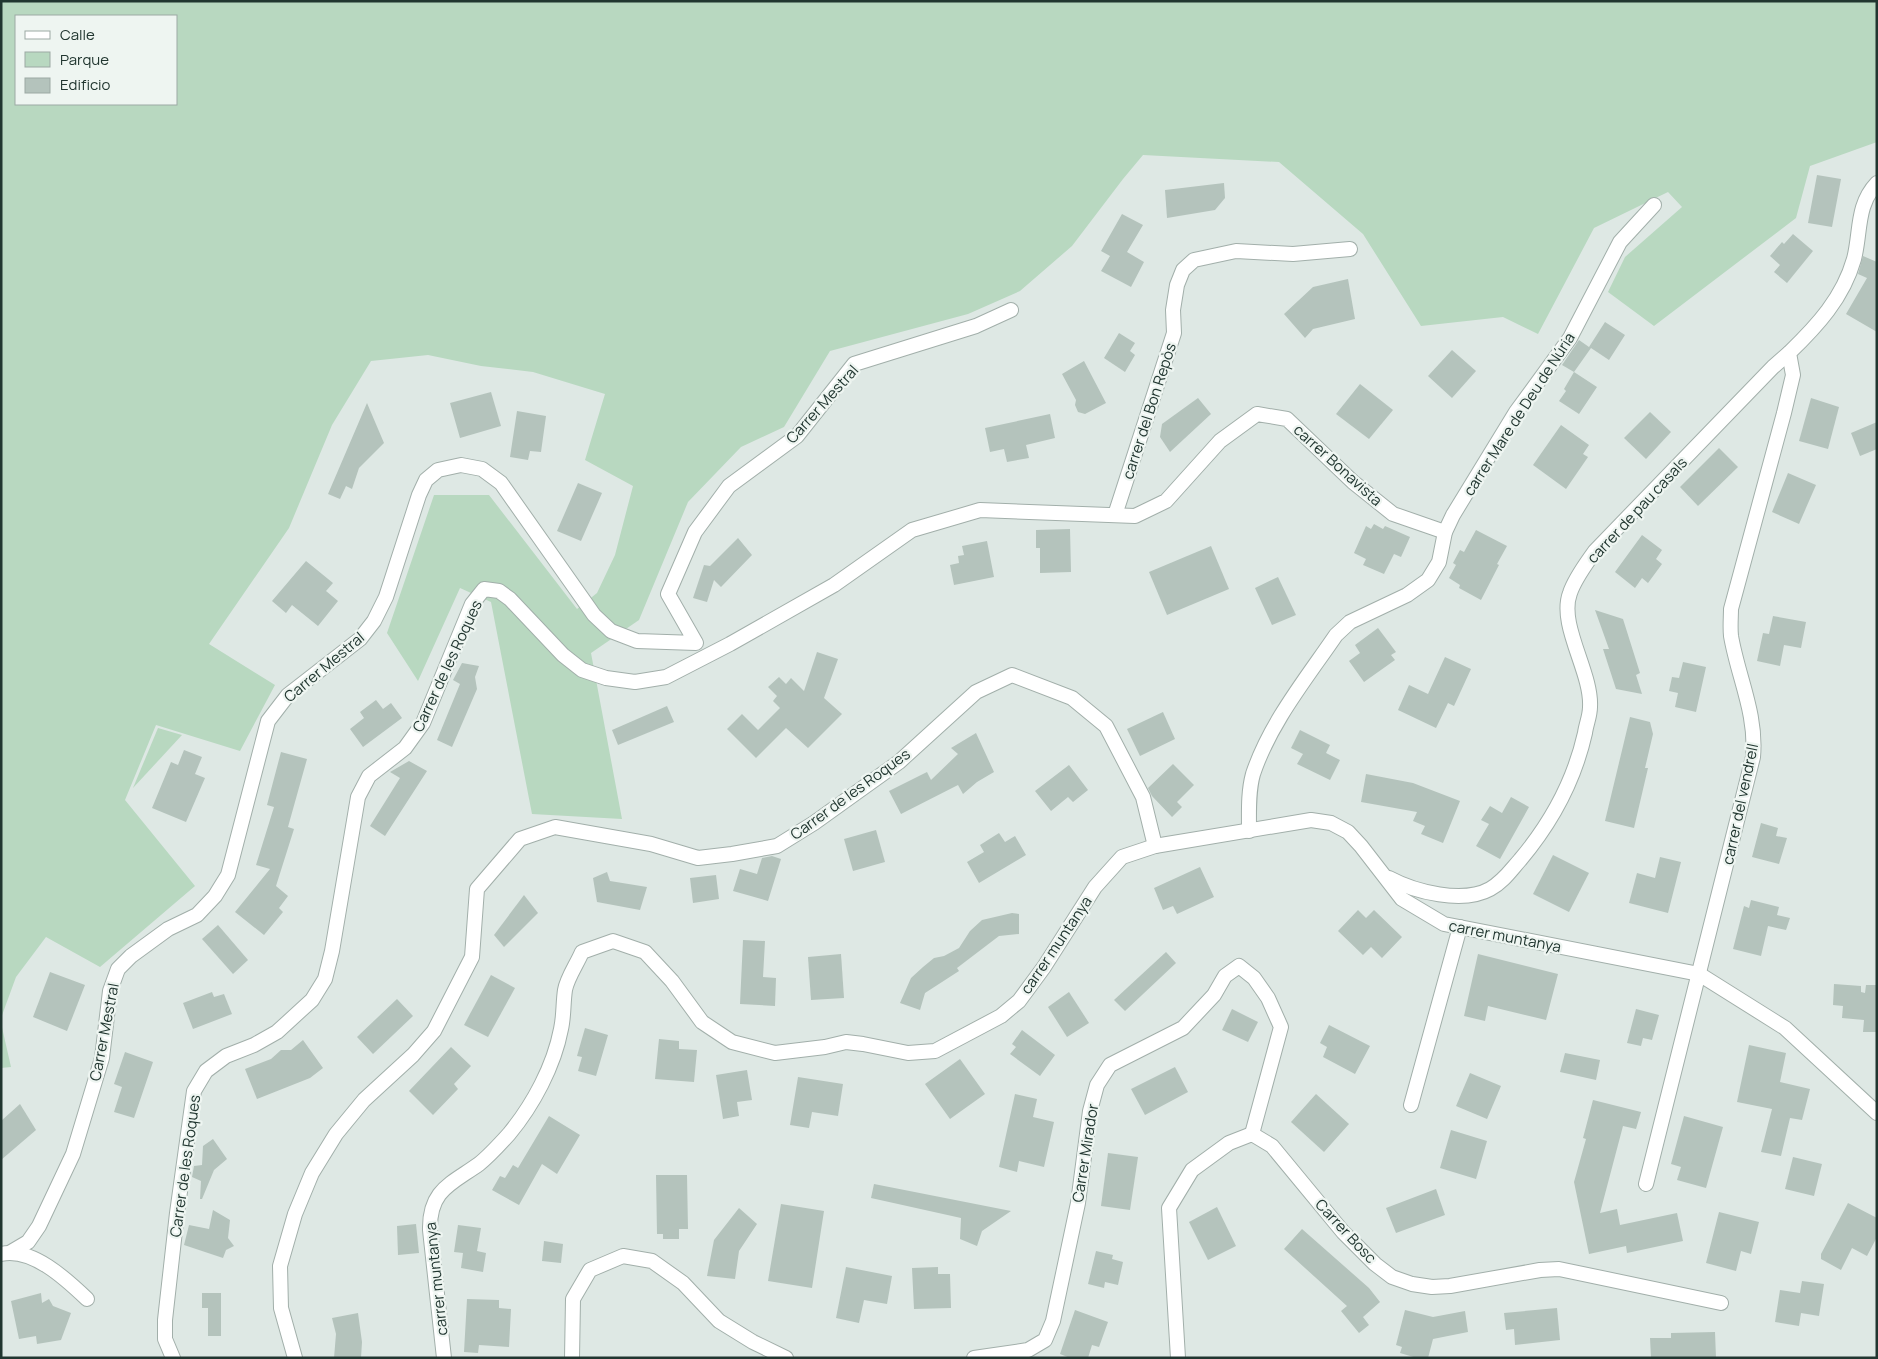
<svg xmlns="http://www.w3.org/2000/svg" width="1878" height="1359" font-family="Manrope,sans-serif">
<rect width="100%" height="100%" fill="#dee8e4"/>
<g fill="#b8d8c0" fill-rule="evenodd">
<path d="M1 1H1877V142L1810 166 1796 218 1654 326 1608 292 1625 257 1682 207 1668 192 1594 228 1538 334 1503 317 1421 326 1363 234 1279 162 1143 155 1123 179 1072 246 1020 291 968 314 830 351 784 427 741 447 688 502 639 620 591 653 622 819 532 814 491 602 460 588 418 681 387 633 434 495H489L577 609 597 593 615 555 633 486 585 460 605 394 533 372 481 366 428 355 371 361 332 425 289 528 209 644 275 685 240 751 156 725 125 800 195 886 100 967 46 937 16 977 1 1018ZM16 16H176V104H16Z"/>
<path d="M158 728 182 735 133 788Z"/>
<path d="M1 1023 11 1067 1 1068Z"/>
</g>
<g fill="#b4c3bc">
<path d="M1817 175 1841 179 1832 227 1808 223Z"/>
<path d="M1224 183 1225 198 1215 210 1167 218 1165 190Z"/>
<path d="M1122 214 1143 225 1127 252 1144 262 1131 287 1101 271 1110 256 1101 251Z"/>
<path d="M1793 234 1813 251 1787 283 1774 272 1780 265 1770 256 1782 242 1784 244Z"/>
<path d="M1863 256 1877 262V332L1846 314 1867 278 1858 274Z"/>
<path d="M1348 279 1355 319 1313 329 1305 338 1284 314 1313 287Z"/>
<path d="M1605 322 1625 335 1609 360 1591 348 1574 372 1597 387 1579 414 1559 401 1566 391 1564 389 1574 372 1562 365 1579 340 1589 347Z"/>
<path d="M1119 333 1135 343 1130 351 1135 355 1125 372 1104 358Z"/>
<path d="M1452 350 1476 371 1452 398 1428 376Z"/>
<path d="M1084 361 1106 403 1085 414 1078 412 1075 405 1076 400 1062 374Z"/>
<path d="M1360 384 1393 410 1369 439 1336 414Z"/>
<path d="M491 392 501 426 460 438 450 403Z"/>
<path d="M1198 398 1211 414 1170 452 1160 437 1162 424Z"/>
<path d="M1811 398 1839 407 1828 449 1799 441Z"/>
<path d="M367 403 384 443 359 468 352 489 346 486 340 499 328 494Z"/>
<path d="M517 411 546 416 541 452 530 451 528 460 510 457Z"/>
<path d="M1650 412 1671 432 1646 459 1624 438Z"/>
<path d="M1050 414 1055 438 1026 445 1029 458 1007 462 1004 449 990 452 985 428Z"/>
<path d="M1877 422V449L1860 456 1851 433Z"/>
<path d="M1561 425 1589 445 1583 454 1588 457 1566 489 1533 465Z"/>
<path d="M1719 448 1738 467 1698 506 1680 487Z"/>
<path d="M1788 473 1816 485 1799 524 1772 512Z"/>
<path d="M578 483 602 493 581 541 557 531Z"/>
<path d="M1374 524 1383 529 1385 526 1410 537 1401 557 1394 554 1384 574 1363 565 1366 559 1354 553 1366 526 1371 529Z"/>
<path d="M1070 529 1071 572 1040 573V548H1036V530Z"/>
<path d="M1476 530 1507 546 1497 564 1499 565 1481 600 1459 588 1460 585 1449 578 1456 565 1453 563 1460 550 1464 552Z"/>
<path d="M1642 535 1662 550 1656 559 1662 564 1648 583 1642 578 1635 588 1615 572Z"/>
<path d="M738 538 752 555 721 587 714 580 707 602 693 598 704 565 710 566Z"/>
<path d="M987 541 994 577 954 585 950 565 959 563 958 556 964 555 962 546Z"/>
<path d="M1211 546 1229 589 1167 615 1149 572Z"/>
<path d="M306 561 333 583 326 591 338 601 318 626 292 605 286 613 272 601Z"/>
<path d="M1278 577 1296 615 1272 625 1255 588Z"/>
<path d="M1595 610 1623 619 1640 673 1636 675 1642 694 1616 689 1603 649H1609Z"/>
<path d="M1773 616 1806 622 1801 648 1784 645 1780 666 1757 661 1763 633 1769 634Z"/>
<path d="M1378 628 1396 652 1391 655 1395 660 1364 682 1349 661 1360 653 1355 645Z"/>
<path d="M817 652 838 659 824 698 842 714 808 748 786 728 756 758 727 729 742 714 758 730 780 708 773 701 777 696 768 687 779 677 786 684 791 678 804 691Z"/>
<path d="M1445 657 1471 669 1454 706 1448 703 1436 728 1398 710 1409 685 1428 694Z"/>
<path d="M1683 662 1706 667 1696 712 1675 707 1678 693 1669 691 1672 677 1679 678Z"/>
<path d="M462 663 479 666 475 677 477 689 452 747 437 740 460 684 453 680Z"/>
<path d="M376 700 383 709 391 703 402 718 363 747 350 729 364 718 360 712Z"/>
<path d="M667 706 674 722 618 745 612 730Z"/>
<path d="M1163 712 1175 739 1140 756 1127 729Z"/>
<path d="M1630 717 1650 722 1653 734 1645 768H1648L1634 828 1605 821Z"/>
<path d="M1300 730 1330 745 1326 753 1340 760 1330 780 1297 764 1303 754 1291 748Z"/>
<path d="M976 733 994 772 977 782 963 794 958 785 901 814 889 791 927 772 931 780 958 754 951 748Z"/>
<path d="M184 750 202 757 195 774 205 778 186 822 152 808 171 762 178 765Z"/>
<path d="M281 752 307 759 288 827 294 829 276 886 288 896 279 908 283 912 264 935 235 912 270 869 256 865 274 807 267 805Z"/>
<path d="M409 761 427 771 385 836 370 826 400 778 390 772Z"/>
<path d="M1173 764 1194 785 1177 802 1182 807 1172 817 1152 796 1148 788Z"/>
<path d="M1069 765 1088 790 1073 802 1068 797 1051 811 1035 791Z"/>
<path d="M1366 774 1413 783 1460 801 1443 843 1421 834 1425 826 1413 821 1417 812 1361 802Z"/>
<path d="M1511 797 1529 807 1500 859 1476 846 1489 824 1481 820 1490 806 1502 813Z"/>
<path d="M1761 823 1778 828 1776 836 1787 838 1779 864 1752 857Z"/>
<path d="M876 830 885 862 853 871 844 839Z"/>
<path d="M999 833 1005 842 1015 836 1026 855 979 883 967 862 984 852 980 845Z"/>
<path d="M1553 855 1589 873 1569 912 1533 894Z"/>
<path d="M772 856 781 859 768 901 733 891 740 869 757 874 762 858Z"/>
<path d="M1660 857 1681 862 1668 913 1629 903 1637 873 1655 878Z"/>
<path d="M1200 867 1214 897 1177 914 1173 906 1163 910 1154 888Z"/>
<path d="M607 872 610 881 647 887 640 910 597 902 593 878Z"/>
<path d="M716 875 719 899 693 903 690 878Z"/>
<path d="M524 895 538 913 504 947 494 935Z"/>
<path d="M1751 900 1779 907 1777 915 1790 918 1786 930 1768 926 1761 956 1733 949 1744 906 1749 908Z"/>
<path d="M1358 910 1366 918 1374 910 1402 937 1382 958 1371 947 1363 955 1338 931Z"/>
<path d="M1012 913 1019 914V934L999 936 957 968 959 971 925 993 920 1010 900 1003 911 978 923 967 934 958 944 956 959 948 970 931 982 920Z"/>
<path d="M218 925 248 960 233 974 202 939Z"/>
<path d="M743 940 765 941 763 977 776 978 775 1006 740 1004Z"/>
<path d="M1166 952 1176 963 1125 1011 1114 1000Z"/>
<path d="M841 954 844 998 811 1000 808 957Z"/>
<path d="M1478 954 1558 974 1546 1020 1488 1006 1485 1021 1464 1016Z"/>
<path d="M50 972 85 985 67 1031 33 1017Z"/>
<path d="M491 975 515 988 488 1037 464 1025Z"/>
<path d="M1834 984 1861 986V992L1865 993 1866 985H1877V1032H1863L1864 1020 1842 1018 1843 1006 1833 1005Z"/>
<path d="M212 992 214 997 224 994 232 1014 193 1029 183 1003Z"/>
<path d="M1069 992 1089 1023 1067 1037 1048 1007Z"/>
<path d="M397 999 413 1016 373 1054 357 1037Z"/>
<path d="M1232 1009 1258 1022 1248 1042 1222 1030Z"/>
<path d="M1636 1009 1659 1015 1652 1040 1643 1038 1641 1046 1627 1043Z"/>
<path d="M1329 1025 1370 1046 1355 1074 1323 1057 1327 1047 1320 1043Z"/>
<path d="M585 1028 608 1035 596 1076 578 1071 582 1057 577 1056Z"/>
<path d="M1022 1030 1055 1055 1040 1076 1010 1054 1016 1047 1012 1044Z"/>
<path d="M659 1039 679 1041V1049L697 1050 694 1082 655 1079Z"/>
<path d="M303 1040 323 1068 310 1078 257 1099 245 1069 271 1059 281 1050H291Z"/>
<path d="M1749 1045 1786 1053 1780 1082 1810 1089 1802 1120 1790 1118 1781 1156 1761 1152 1772 1109 1737 1102Z"/>
<path d="M451 1047 471 1066 454 1084 458 1089 433 1115 409 1091Z"/>
<path d="M125 1052 153 1062 134 1118 114 1112 122 1087 114 1084Z"/>
<path d="M1565 1053 1600 1060 1596 1080 1560 1072Z"/>
<path d="M960 1059 985 1094 950 1119 925 1084Z"/>
<path d="M1175 1067 1188 1092 1145 1115 1131 1089Z"/>
<path d="M747 1070 752 1100 737 1102 739 1116 723 1119 716 1075Z"/>
<path d="M1470 1073 1501 1086 1487 1119 1456 1106Z"/>
<path d="M798 1077 843 1084 838 1116 812 1112 809 1128 790 1125Z"/>
<path d="M1015 1094 1037 1099 1033 1117 1054 1122 1044 1167 1019 1161 1017 1172 999 1167Z"/>
<path d="M1316 1094 1349 1124 1324 1152 1291 1122Z"/>
<path d="M1593 1100 1641 1112 1636 1129 1623 1126 1600 1213 1617 1209 1620 1225 1677 1213 1683 1241 1627 1253 1626 1246 1589 1254 1574 1182 1586 1139 1583 1138Z"/>
<path d="M20 1104 36 1130 1 1160V1121Z"/>
<path d="M549 1116 580 1135 557 1174 542 1164 519 1205 492 1190 500 1176 505 1178 513 1165 518 1168Z"/>
<path d="M1684 1116 1723 1127 1706 1188 1677 1180 1681 1167 1671 1164Z"/>
<path d="M1451 1130 1487 1141 1476 1179 1440 1168Z"/>
<path d="M213 1139 227 1159 214 1170 202 1199H200L201 1181 192 1177 194 1166 202 1165 203 1146Z"/>
<path d="M1108 1153 1138 1157 1130 1210 1101 1206Z"/>
<path d="M1793 1157 1822 1164 1814 1196 1785 1189Z"/>
<path d="M656 1175H687L688 1229H679V1239H663V1234H657Z"/>
<path d="M874 1184 1011 1211 982 1231 977 1246 960 1239 961 1218 871 1198Z"/>
<path d="M1436 1189 1445 1215 1396 1233 1386 1208Z"/>
<path d="M1848 1203 1877 1218V1237L1867 1256 1852 1248 1841 1270 1821 1259V1254Z"/>
<path d="M781 1204 824 1211 812 1288 768 1281Z"/>
<path d="M1217 1207 1236 1246 1208 1260 1189 1222Z"/>
<path d="M739 1208 757 1224 739 1251 735 1279 707 1276 714 1240Z"/>
<path d="M213 1210 230 1220 228 1238 234 1246 226 1250 223 1258 184 1245 189 1225 209 1229Z"/>
<path d="M1719 1212 1759 1222 1751 1254 1741 1251 1736 1271 1706 1263Z"/>
<path d="M416 1224 419 1253 398 1255 397 1226Z"/>
<path d="M458 1225 481 1228 477 1251 486 1253 483 1272 461 1268 463 1253 454 1252Z"/>
<path d="M1302 1229 1369 1288 1380 1302 1363 1317 1369 1325 1359 1333 1341 1311 1347 1306 1284 1249Z"/>
<path d="M544 1241 563 1244 561 1263 542 1261Z"/>
<path d="M1096 1251 1113 1255 1112 1259 1123 1262 1118 1285 1105 1282 1104 1288 1088 1284Z"/>
<path d="M846 1267 892 1276 887 1304 864 1300 859 1323 836 1318Z"/>
<path d="M938 1267V1274H950L951 1308 914 1309 912 1268Z"/>
<path d="M1802 1281 1824 1284 1819 1316 1801 1313 1799 1326 1775 1322 1780 1290 1800 1293Z"/>
<path d="M41 1293 42 1303 49 1299 53 1306 71 1313 61 1340 37 1344 36 1336 19 1339 11 1301Z"/>
<path d="M202 1293H221V1336H208V1308H202Z"/>
<path d="M467 1299 499 1300V1308L511 1309 509 1347 479 1345 478 1353 464 1352Z"/>
<path d="M1557 1308 1560 1340 1515 1345 1514 1329 1506 1330 1504 1313Z"/>
<path d="M1075 1310 1108 1322 1099 1347 1092 1345 1088 1358H1070L1060 1354Z"/>
<path d="M1405 1310 1433 1317 1465 1311 1468 1332 1433 1339 1428 1358H1417L1400 1353 1402 1347 1396 1345Z"/>
<path d="M358 1313 362 1342 361 1358H334L336 1334 332 1318Z"/>
<path d="M1715 1332 1716 1358H1651L1650 1338H1671V1333Z"/>
</g>
<g fill="none" stroke-linecap="round" stroke-linejoin="round">
<g stroke="#a2afaa" stroke-width="16">
<g id="minor">
<path d="M1115 515 1174 333 1173 310 1177 285 1183 270 1194 260 1236 251 1293 254 1350 249"/>
<path d="M1249 831C1249 812 1248 792 1253 774 1270 723 1306 679 1336 635L1350 622 1407 595 1428 580 1439 562 1445 532 1453 515 1516 412 1570 338 1620 242 1654 205"/>
<path d="M1389 878C1415 892 1463 904 1490 889 1503 882 1511 870 1520 860 1552 822 1574 782 1585 733 1586 725 1590 716 1590 707 1592 672 1558 625 1570 593 1575 578 1586 564 1595 551L1773 367 1789 353"/>
<path d="M1411 1105 1460 927"/>
<path d="M1646 1184 1753 757C1757 714 1738 677 1731 636 1730 627 1731 617 1731 609L1784 413 1793 375 1789 353C1817 326 1843 298 1854 259 1861 232 1856 205 1877 183"/>
<path d="M11 1252 28 1242 39 1226 73 1154 102 1058 110 991 118 969 131 956 168 929 197 915 215 896 228 875 268 721 288 695 360 639 374 621 386 597 419 495 426 480 438 470 461 465 482 469 501 483 594 615 611 631 637 641 696 643 668 594 695 532 729 486 797 436 854 364 976 326 1011 310"/>
<path d="M1 1254C32 1247 66 1279 87 1299"/>
<path d="M173 1358 165 1339V1320L177 1213 194 1091 206 1071 226 1056 254 1045 277 1032 312 1000 325 979 332 951 358 797 369 776 405 748 423 723 472 604 484 589 499 591 510 599 563 655 582 670 606 678 635 682 666 677 730 644 834 585 912 530 980 510 1135 516 1166 501 1220 441 1257 414 1287 419 1353 482 1393 514 1445 532"/>
<path d="M295 1358 281 1308 280 1266 295 1214 312 1173 336 1134 364 1100 413 1055 434 1031 472 957 477 889 520 839 555 827 651 844 698 858 732 854 777 846 814 823 899 762 976 692 1012 675 1072 698 1106 726 1143 797 1155 846"/>
<path d="M444 1358 430 1230C429 1190 451 1184 479 1164 489 1156 500 1144 509 1134 533 1105 554 1066 561 1029 564 1016 563 1003 565 990 567 978 577 964 582 952L613 941 645 952 672 981 702 1022 732 1042 775 1053 825 1047 846 1042 863 1044 908 1053 935 1051 1001 1016 1019 1001 1044 967 1095 887 1122 857 1155 846 1311 820 1331 823 1348 832 1361 846 1402 899 1444 924 1699 974 1785 1028 1877 1113"/>
<path d="M572 1358 573 1299 590 1270 623 1256 652 1261 683 1283 719 1321 753 1342 786 1358"/>
<path d="M974 1358 1028 1350 1045 1340 1053 1321 1078 1203 1090 1111 1097 1085 1110 1065 1183 1028 1214 995 1225 976 1239 966 1254 978 1268 998 1281 1027 1252 1134"/>
<path d="M1178 1358 1169 1208 1192 1170 1229 1143 1252 1134 1272 1146 1343 1232 1375 1264 1392 1277 1412 1284 1432 1287 1450 1286 1540 1270 1559 1269 1721 1303"/>
</g>
</g>
<use href="#minor" stroke="#fff" stroke-width="14"/>
</g>
<g text-anchor="middle" dominant-baseline="central" stroke-width="4.5" stroke-linejoin="round" paint-order="stroke">
<g font-size="15" fill="#213630" stroke="#eef5f1">
<text transform="translate(822 404) rotate(-48)">Carrer Mestral</text>
<text transform="translate(1149 411) rotate(-72)">carrer del Bon Repòs</text>
<text transform="translate(1519 414) rotate(-57)">carrer Mare de Deu de Núria</text>
<text transform="translate(1338 465) rotate(42)">carrer Bonavista</text>
<text transform="translate(1637 510) rotate(-47)">carrer de pau casals</text>
<text transform="translate(447 666) rotate(-65)">Carrer de les Roques</text>
<text transform="translate(324 667) rotate(-40)">Carrer Mestral</text>
<text transform="translate(850 794) rotate(-36)">Carrer de les Roques</text>
<text transform="translate(1740 804) rotate(-78)">carrer del vendrell</text>
<text transform="translate(1505 936) rotate(11)">carrer muntanya</text>
<text transform="translate(1056 945) rotate(-56)">carrer muntanya</text>
<text transform="translate(104 1032) rotate(-79)">Carrer Mestral</text>
<text transform="translate(1085 1153) rotate(-81)">Carrer Mirador</text>
<text transform="translate(185 1166) rotate(-82)">Carrer de les Roques</text>
<text transform="translate(1346 1231) rotate(47)">Carrer Bosc</text>
<text transform="translate(436 1279) rotate(-96)">carrer muntanya</text>
</g>
</g>
<rect width="1878" height="1359" fill="none" stroke="#213630" stroke-width="5"/>
<rect x="15" y="15" width="162" height="90" fill="#eef5f1" stroke="#9ca9a4"/>
<rect x="25" y="31" width="25" height="8" fill="#ffffff" stroke="#9ca9a4"/>
<text x="60" y="40" font-size="15" fill="#213630">Calle</text>
<rect x="25" y="52" width="25" height="15" fill="#b8d8c0" stroke="#9ca9a4"/>
<text x="60" y="65" font-size="15" fill="#213630">Parque</text>
<rect x="25" y="78" width="25" height="15" fill="#b4c3bc" stroke="#9ca9a4"/>
<text x="60" y="90" font-size="15" fill="#213630">Edificio</text>
</svg>
